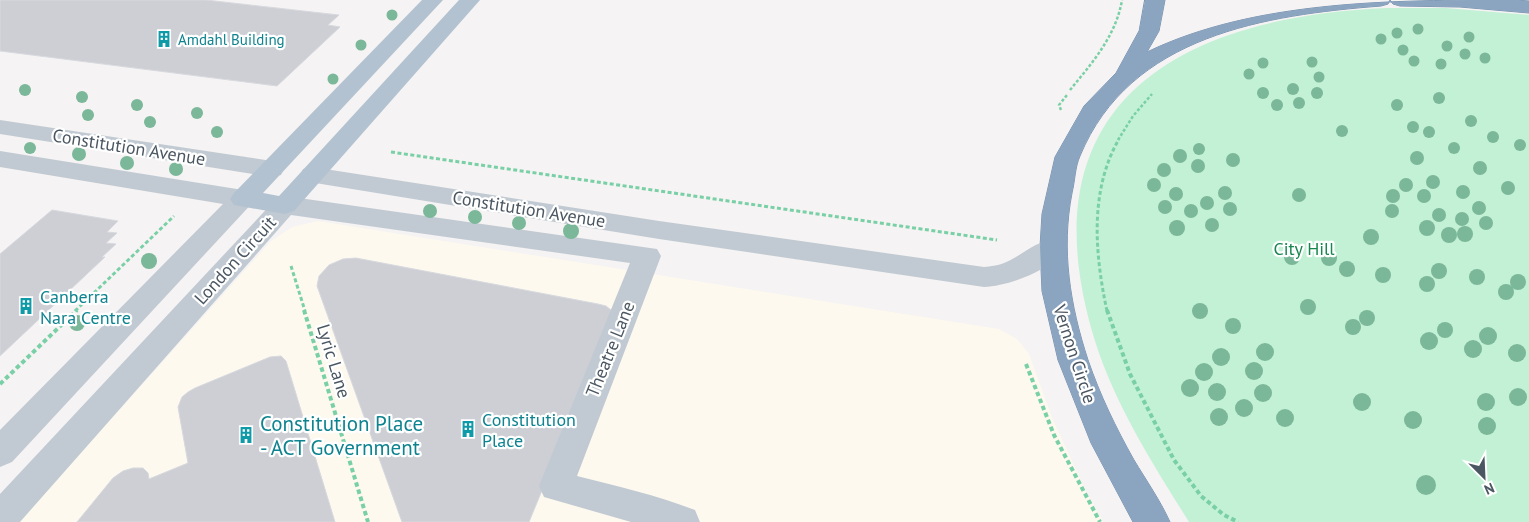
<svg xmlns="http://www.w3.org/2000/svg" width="1529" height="522" font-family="'PT Sans',sans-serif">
<rect width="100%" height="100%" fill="#f5f3f3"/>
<path fill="#fdf9ef" d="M318 221 999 329 1017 339 1029 354 1053 420 1084 487 1103 522H19L271 241 292 227Z"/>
<path fill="#c3f1d5" d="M1387 8H1446L1529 15V522H1189C1153 464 1116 407 1095 341 1022 105 1176 17 1387 8Z"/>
<g fill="#cdcfd5" stroke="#d7d9de">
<path d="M0 0H206L339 15 328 25 340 27 277 86 0 51Z"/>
<path d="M52 210 118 221 107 232 117 233 106 243 116 244 102 257H105L0 356V254Z"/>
<path d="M356 258 598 304 606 306 611 310 612 321 529 522H402L317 286 319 276 329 265 343 259Z"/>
<path d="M281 356 286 361 335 522H77L113 478 123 471 133 468H143L148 473 149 479 188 463 178 407 182 397 188 392 195 388 270 357Z"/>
</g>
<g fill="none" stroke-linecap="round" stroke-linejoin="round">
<g stroke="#7690ad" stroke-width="1">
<path id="highway" d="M1145 0H1165L1159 31 1147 52C1255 0 1394 0 1515 0L1529 1V13L1460 7 1400 6 1393 4 1390 0 1388 4 1381 6C1266 15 1130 35 1080 156 1075 167 1075 181 1072 193 1061 250 1070 305 1088 360 1100 395 1116 428 1134 460 1146 480 1160 500 1170 522H1133L1091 443 1058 360 1042 291 1040 247 1042 214 1055 157 1084 106 1116 73 1139 31Z"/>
</g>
<g stroke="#7ad0a6" stroke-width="2.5" stroke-dasharray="3 2" stroke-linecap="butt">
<path d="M1070 90C1092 63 1116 36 1122 0"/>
<path d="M1061 110 1059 105 1067 95"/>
<path d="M1118 140 1133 116 1152 94"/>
</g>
<g stroke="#7ad0a6" stroke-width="3" stroke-dasharray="4 2.5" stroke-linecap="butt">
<path d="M391 152 997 240"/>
<path d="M291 266 305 311"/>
<path d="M75 311 174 216"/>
<path d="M1107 311C1095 255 1089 191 1119 139"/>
</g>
<g stroke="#7ad0a6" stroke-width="4" stroke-dasharray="4.5 3" stroke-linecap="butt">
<path d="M304 310 368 522"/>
<path d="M1107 310 1130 374 1174 460 1201 496 1224 515 1238 522"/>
<path d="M1026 364 1054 435 1100 522"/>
<path d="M0 384 77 310"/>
</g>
<g fill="#c1cad2" fill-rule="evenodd">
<path d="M0 120 272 161 281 163 284 169 281 175 272 177 0 134Z"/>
<path d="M0 151 243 190 252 193 256 199 12 462 0 467V430L223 204 0 167Z"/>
<path d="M312 167 659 221 984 267C991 266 997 266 1004 263 1023 256 1040 235 1062 241L1066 248C1052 270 1009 286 984 287L659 239 303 181 300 175 303 169Z"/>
<path d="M285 196 657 249 661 256 577 476C617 486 656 495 695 510L700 522H631L544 497 539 486 630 263 291 215 20 522H0V494L276 199Z"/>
</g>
<path fill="#b3c2d1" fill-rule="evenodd" d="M422 0H443L263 193 279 196 459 0H480L294 211 285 214 234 205 230 199 234 193Z"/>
<use href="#highway" fill="#8ba5c1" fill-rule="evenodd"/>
</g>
<g fill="#7bb799">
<circle cx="392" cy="15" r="5.5"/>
<circle cx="1418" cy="29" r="5.5"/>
<circle cx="1397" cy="33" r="5.5"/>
<circle cx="1469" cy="37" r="5.5"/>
<circle cx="1381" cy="39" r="5.5"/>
<circle cx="361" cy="45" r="5.5"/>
<circle cx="1447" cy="46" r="5.5"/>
<circle cx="1403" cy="50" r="5.5"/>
<circle cx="1465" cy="54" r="5.5"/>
<circle cx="1485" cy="58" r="5.5"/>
<circle cx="1414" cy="61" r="5.5"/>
<circle cx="1312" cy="62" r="5.5"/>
<circle cx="1263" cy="63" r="5.5"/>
<circle cx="1441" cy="64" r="5.5"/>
<circle cx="1249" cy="74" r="5.5"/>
<circle cx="1319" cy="77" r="5.5"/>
<circle cx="333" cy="79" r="5.5"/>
<circle cx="1293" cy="89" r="6"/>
<circle cx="25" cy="90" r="6"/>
<circle cx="1263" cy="93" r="6"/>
<circle cx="1317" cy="93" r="6"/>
<circle cx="82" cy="97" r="6"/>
<circle cx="1439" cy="98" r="6"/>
<circle cx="1299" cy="103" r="6"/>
<circle cx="137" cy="105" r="6"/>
<circle cx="1277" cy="105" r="6"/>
<circle cx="1397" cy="105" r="6"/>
<circle cx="197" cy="113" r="6"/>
<circle cx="88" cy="115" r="6"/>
<circle cx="1471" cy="121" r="6"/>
<circle cx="150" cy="122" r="6"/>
<circle cx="1413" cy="127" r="6"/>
<circle cx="1342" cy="131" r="6"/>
<circle cx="217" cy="132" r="6"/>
<circle cx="1429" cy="132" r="6"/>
<circle cx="1493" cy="137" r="6"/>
<circle cx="1520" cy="145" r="6"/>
<circle cx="30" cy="148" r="6"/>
<circle cx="1454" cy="148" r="6"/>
<circle cx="1199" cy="149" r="6"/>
<circle cx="79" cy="154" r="7"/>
<circle cx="1180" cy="156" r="7"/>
<circle cx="1417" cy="158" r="7"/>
<circle cx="1233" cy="160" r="7"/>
<circle cx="127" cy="163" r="7"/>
<circle cx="1198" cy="166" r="7"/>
<circle cx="1480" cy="168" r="7"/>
<circle cx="176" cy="169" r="7"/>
<circle cx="1164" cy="170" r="7"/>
<circle cx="1433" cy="182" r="7"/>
<circle cx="1154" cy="185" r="7"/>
<circle cx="1406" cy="185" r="7"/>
<circle cx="1508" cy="188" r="7"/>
<circle cx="1463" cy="192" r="7"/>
<circle cx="1225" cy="193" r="7"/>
<circle cx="1176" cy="194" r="7"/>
<circle cx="1299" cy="195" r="7"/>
<circle cx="1393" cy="196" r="7"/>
<circle cx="1424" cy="196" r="7"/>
<circle cx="1207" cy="203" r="7"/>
<circle cx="1165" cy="207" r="7"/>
<circle cx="1479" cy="208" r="7"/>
<circle cx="1230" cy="209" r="7"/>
<circle cx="430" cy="211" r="7"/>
<circle cx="1191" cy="211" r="7"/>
<circle cx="1392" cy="211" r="7"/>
<circle cx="1439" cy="215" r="7"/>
<circle cx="475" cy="217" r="7"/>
<circle cx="1462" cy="219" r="7"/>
<circle cx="519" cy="223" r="7"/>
<circle cx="1486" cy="223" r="7"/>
<circle cx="1212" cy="225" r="7"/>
<circle cx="1177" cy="228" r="8"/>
<circle cx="1427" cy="228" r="8"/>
<circle cx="571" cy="231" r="8"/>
<circle cx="1465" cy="234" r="8"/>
<circle cx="1449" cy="235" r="8"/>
<circle cx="1371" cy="237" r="8"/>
<circle cx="1292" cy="257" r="8"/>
<circle cx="1329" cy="258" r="8"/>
<circle cx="149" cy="261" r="8"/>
<circle cx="1347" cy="269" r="8"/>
<circle cx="1439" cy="271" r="8"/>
<circle cx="1383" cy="275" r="8"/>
<circle cx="1477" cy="277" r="8"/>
<circle cx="1518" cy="282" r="8"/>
<circle cx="1427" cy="284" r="8"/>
<circle cx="1506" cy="292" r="8"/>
<circle cx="1308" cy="307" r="8"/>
<circle cx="1200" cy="311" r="8"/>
<circle cx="1367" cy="318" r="8"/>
<circle cx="77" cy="323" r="8"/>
<circle cx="1233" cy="326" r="8"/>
<circle cx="1353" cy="327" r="8"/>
<circle cx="1445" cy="330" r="8"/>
<circle cx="1488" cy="336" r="9"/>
<circle cx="1429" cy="341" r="9"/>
<circle cx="1473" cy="349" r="9"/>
<circle cx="1265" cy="352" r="9"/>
<circle cx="1517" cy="353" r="9"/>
<circle cx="1221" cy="357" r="9"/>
<circle cx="1254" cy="371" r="9"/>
<circle cx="1204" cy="372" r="9"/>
<circle cx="1190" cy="388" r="9"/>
<circle cx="1217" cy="392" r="9"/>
<circle cx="1263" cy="393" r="9"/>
<circle cx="1518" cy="397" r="9"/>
<circle cx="1362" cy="402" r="9"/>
<circle cx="1486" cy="402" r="9"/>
<circle cx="1244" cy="408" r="9"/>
<circle cx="1219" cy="417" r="9"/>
<circle cx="1285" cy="418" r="9"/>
<circle cx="1413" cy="420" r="9"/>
<circle cx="1487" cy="426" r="9"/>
<circle cx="1426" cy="485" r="10"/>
</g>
<defs>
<g id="building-bare" transform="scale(1.35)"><path d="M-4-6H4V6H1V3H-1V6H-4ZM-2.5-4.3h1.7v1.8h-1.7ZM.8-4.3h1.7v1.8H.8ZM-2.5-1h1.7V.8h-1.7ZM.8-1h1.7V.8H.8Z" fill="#0f9aa8" stroke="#fff" stroke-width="2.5" paint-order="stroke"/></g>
</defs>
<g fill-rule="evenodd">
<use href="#building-bare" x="164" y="39"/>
<use href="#building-bare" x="26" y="306"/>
<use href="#building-bare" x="468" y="429"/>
<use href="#building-bare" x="246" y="435"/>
</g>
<g text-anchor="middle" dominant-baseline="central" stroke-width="4.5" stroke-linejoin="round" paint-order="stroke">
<g font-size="15" fill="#0d838f" stroke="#fff" text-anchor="start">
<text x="178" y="39">Amdahl Building</text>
</g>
<g font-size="18" fill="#4a5661" stroke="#fff">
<text transform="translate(129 147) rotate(9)">Constitution Avenue</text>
<text transform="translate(529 209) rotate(9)">Constitution Avenue</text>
<text transform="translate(235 260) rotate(-48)">London Circuit</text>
<text transform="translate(610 349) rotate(-68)">Theatre Lane</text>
<text transform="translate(1075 354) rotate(72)">Vernon Circle</text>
<text transform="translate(334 361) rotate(73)">Lyric Lane</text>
</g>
<g font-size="18" fill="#17864f" stroke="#fff">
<text x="1304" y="248">City Hill</text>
</g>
<g font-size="18" fill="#0d838f" stroke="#fff" text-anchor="start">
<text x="40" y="296">Canberra<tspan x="40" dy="21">Nara Centre</tspan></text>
<text x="482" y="419">Constitution<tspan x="482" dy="21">Place</tspan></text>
</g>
<g font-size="21" fill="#0d838f" stroke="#fff" text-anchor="start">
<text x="260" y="423">Constitution Place<tspan x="260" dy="24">- ACT Government</tspan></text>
</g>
</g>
<g transform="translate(1484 477) rotate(156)" stroke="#ffffff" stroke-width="4" paint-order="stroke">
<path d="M0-4L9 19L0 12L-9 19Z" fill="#4a5661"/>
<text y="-8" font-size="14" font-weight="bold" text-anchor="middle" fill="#4a5661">N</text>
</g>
</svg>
